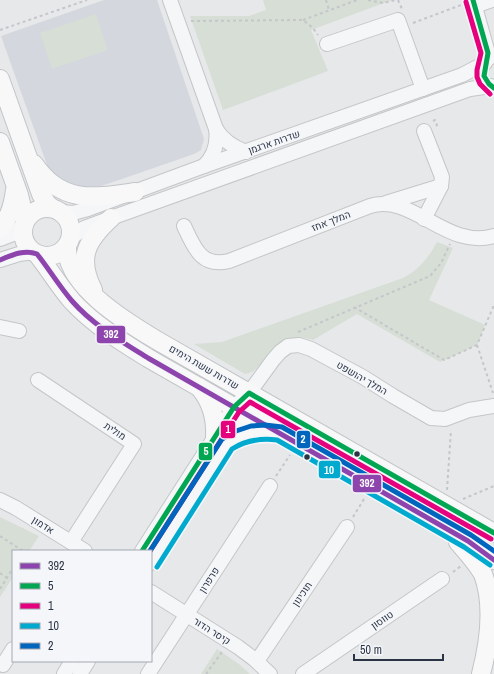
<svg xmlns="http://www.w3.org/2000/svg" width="494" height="674" font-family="'Archivo Narrow',Heebo,sans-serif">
<rect width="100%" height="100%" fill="#e6e8ea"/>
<path fill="#d4d7dd" d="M104 0H157L204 139 201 150 194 154 122 179 101 186 81 187 67 185 52 174 47 165 1 36Z"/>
<g fill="#d6ded6">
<path d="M263 0H392L311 30 328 71 223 110 190 16H249L266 10Z"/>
<path d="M96 14 108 50 52 69 40 33Z"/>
<path d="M437 242 453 248 429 300 485 325 477 345 440 362 357 314 313 340C299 335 285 337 273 348 262 358 261 371 245 374L194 344 222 342 403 278C419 270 429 257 437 242Z"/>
<path d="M0 517 39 536 29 551H13V577L0 597Z"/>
<path d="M217 649 240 665 250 674H201Z"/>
</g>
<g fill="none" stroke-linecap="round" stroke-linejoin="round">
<g stroke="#c4c6c8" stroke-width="16">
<g id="minor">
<path d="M170 0 216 129C218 143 214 156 204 166"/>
<path d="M473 0 488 53V59"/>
<path d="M475 6 492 0"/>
<path d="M327 44 398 20 423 89"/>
<path d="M216 129C223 141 233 147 246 152"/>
<path d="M386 203 441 186"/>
<path d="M61 212 73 213 88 209 204 166 462 75 485 63"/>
<path d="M424 219 441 186 442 177 424 131"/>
<path d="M184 226C194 247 201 268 229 261L370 206C413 193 446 250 494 236"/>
<path d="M0 239 13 234 23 225"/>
<path d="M70 239 84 228 111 218 470 89 491 86"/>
<path d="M0 260 19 254 34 252"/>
<path d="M0 327 19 331"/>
<path d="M38 380 134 444 71 542"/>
<path d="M0 500 16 508 85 551"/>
<path d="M142 551 234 407 249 393 273 360 280 352 288 346 299 345 311 349 363 377 393 396 431 418 445 419 469 410 494 406"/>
<path d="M151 563 246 414 247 405"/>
<path d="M151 592 238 647 254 659 270 674"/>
<path d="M257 661 347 527"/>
<path d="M3 665 13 649"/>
<path d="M64 674 72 661"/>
<path d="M80 674 88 661"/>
<path d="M148 674 270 486"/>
<path d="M303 674 442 579"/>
</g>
</g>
<g stroke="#c2c5c8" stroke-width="20">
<g id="major">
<path d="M0 79 41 194 47 204 52 208"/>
<path d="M0 142 19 195 25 221"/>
<path d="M34 164C61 204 93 198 135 192"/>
<circle cx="47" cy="232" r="24"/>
<path d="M0 228C10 217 13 205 15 190"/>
<path d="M67 246C65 286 128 323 158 341L494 533"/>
<path d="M37 254C49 269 59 286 72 301 93 324 122 342 148 358L468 541 483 551 494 560"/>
<path d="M93 290C77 258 86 241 111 218"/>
<path d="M199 387C211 401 216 419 215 437"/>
<path d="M227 444C242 433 258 430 276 432"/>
<path d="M458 542C467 552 476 562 483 574 494 604 489 643 481 674"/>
</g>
</g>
<g stroke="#c5c6ca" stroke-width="2" stroke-dasharray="3 3" stroke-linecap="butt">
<path d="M326 0 329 10"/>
<path d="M368 0 383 3 396 0"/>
<path d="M398 0 402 9"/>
<path d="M303 20 357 0"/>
<path d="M191 21 303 20 313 28 318 35"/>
<path d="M413 23 461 5"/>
<path d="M0 30 87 0"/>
<path d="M433 121 435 120 437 125 436 126"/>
<path d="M354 307 444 360 477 345 494 305"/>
<path d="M298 332 430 276 441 263 450 244"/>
<path d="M477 345 493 393"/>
<path d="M276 476 290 455"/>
<path d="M447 490 451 430"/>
<path d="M463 499 494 486"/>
<path d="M353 517 364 499"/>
<path d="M0 536 23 551"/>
<path d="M453 572 461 566"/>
<path d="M0 573 7 578"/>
<path d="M0 589 13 568"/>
<path d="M206 674 222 652"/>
</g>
<use href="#minor" stroke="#f5f6f7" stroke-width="14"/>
<use href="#major" stroke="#f8f8f8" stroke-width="18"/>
<g stroke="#f4f6f9" stroke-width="8">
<path id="bus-1" d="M0 260C12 255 25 249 37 254 49 269 59 286 72 301 93 325 121 341 148 358L468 541 494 560"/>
</g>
<g stroke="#f4f6f9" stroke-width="8">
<g id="bus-2">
<path d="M473 0 488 53 484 76 489 84 494 88"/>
<path d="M142 551 234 407 249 393 494 533"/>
</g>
</g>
<g stroke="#f4f6f9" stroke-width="8">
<g id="bus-3">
<path d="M466 2 481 53 477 70V77L480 84 490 94"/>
<path d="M150 551 239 412 250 402 491 539"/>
</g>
</g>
<g stroke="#f4f6f9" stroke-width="8">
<path id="bus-4" d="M157 567 232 449C246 440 260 438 277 440L464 547 490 565"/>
</g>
<g stroke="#f4f6f9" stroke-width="8">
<path id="bus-5" d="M150 551 222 439 236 431 251 426 265 425 282 427 471 535 494 551"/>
</g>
<use href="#bus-1" stroke="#8e44ad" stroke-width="5"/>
<use href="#bus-2" stroke="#00a651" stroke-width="5"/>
<use href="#bus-3" stroke="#e5007d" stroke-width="5"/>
<use href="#bus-4" stroke="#00a9ce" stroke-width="5"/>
<use href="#bus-5" stroke="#0065bd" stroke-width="5"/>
</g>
<g fill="#2b3445" stroke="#f4f6f9" stroke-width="1.5">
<circle cx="357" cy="454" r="3.5"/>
<circle cx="307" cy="457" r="3.5"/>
</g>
<g text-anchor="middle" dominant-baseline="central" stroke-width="3" stroke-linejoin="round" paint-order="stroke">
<g font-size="10" fill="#2b3445" stroke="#f4f6f9">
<text transform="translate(274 142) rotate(-19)">שדרות ארגמן</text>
<text transform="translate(331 221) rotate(-21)">המלך אחז</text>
<text transform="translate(204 367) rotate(30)">שדרות ששת הימים</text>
<text transform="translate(362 378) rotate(30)">המלך יהושפט</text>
<text transform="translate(115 431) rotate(33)">מולית</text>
<text transform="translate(43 525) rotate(32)">אדמון</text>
<text transform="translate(209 580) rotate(-57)">פרפרון</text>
<text transform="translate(302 594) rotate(-56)">תוכינון</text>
<text transform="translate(382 620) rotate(-34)">טווסון</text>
<text transform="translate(212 631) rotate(32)">קיסר הדור</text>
</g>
</g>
<g stroke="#f4f6f9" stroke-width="1.5">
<rect x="96" y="325" width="30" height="19" rx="4" fill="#8e44ad"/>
<rect x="220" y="420" width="16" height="19" rx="4" fill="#e5007d"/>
<rect x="296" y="430" width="15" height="19" rx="4" fill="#0065bd"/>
<rect x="198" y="442" width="15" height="19" rx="4" fill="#00a651"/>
<rect x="318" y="460" width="23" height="19" rx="4" fill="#00a9ce"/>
<rect x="352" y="474" width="30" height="19" rx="4" fill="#8e44ad"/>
</g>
<g font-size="11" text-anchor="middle" font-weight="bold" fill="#fff">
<text x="111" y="338">392</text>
<text x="228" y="433">1</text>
<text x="303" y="443">2</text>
<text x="206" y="455">5</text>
<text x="329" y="474">10</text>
<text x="367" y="487">392</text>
</g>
<rect x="12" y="550" width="140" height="112" fill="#f4f6f9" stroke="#a4a8b1"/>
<rect x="20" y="563" width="20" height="6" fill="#8e44ad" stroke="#a4a8b1"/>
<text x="48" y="570" font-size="12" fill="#2b3445">392</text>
<rect x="20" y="583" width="20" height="6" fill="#00a651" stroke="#a4a8b1"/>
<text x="48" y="590" font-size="12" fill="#2b3445">5</text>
<rect x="20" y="603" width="20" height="6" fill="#e5007d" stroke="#a4a8b1"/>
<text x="48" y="610" font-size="12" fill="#2b3445">1</text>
<rect x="20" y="623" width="20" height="6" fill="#00a9ce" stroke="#a4a8b1"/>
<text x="48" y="630" font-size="12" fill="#2b3445">10</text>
<rect x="20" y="643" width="20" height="6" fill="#0065bd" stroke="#a4a8b1"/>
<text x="48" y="650" font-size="12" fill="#2b3445">2</text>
<path d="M354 654v6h89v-6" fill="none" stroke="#2b3445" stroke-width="2"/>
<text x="360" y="654" font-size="12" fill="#2b3445" stroke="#f4f6f9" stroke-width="3" paint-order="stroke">50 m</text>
</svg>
